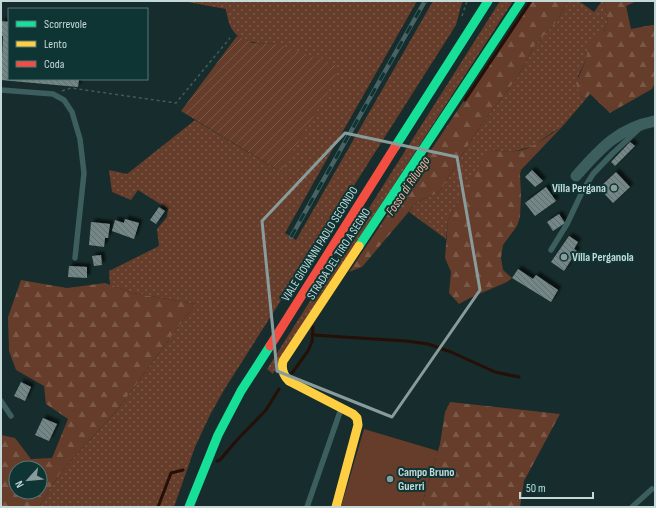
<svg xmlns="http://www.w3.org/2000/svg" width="656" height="508" font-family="'Sofia Sans Condensed',sans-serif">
<defs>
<pattern id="grass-dots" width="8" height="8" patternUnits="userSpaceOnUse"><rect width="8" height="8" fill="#663c2a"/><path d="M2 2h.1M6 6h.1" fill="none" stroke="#7a5848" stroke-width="1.8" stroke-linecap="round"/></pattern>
<pattern id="forest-firs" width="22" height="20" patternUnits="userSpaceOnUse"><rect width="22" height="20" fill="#663c2a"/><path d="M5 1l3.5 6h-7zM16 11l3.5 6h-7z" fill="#7a5848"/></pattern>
<pattern id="garden-furrows" width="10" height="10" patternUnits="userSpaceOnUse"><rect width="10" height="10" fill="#663c2a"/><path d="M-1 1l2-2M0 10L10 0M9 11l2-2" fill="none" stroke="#7a5848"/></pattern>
<pattern id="building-back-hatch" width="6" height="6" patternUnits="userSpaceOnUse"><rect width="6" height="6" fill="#748686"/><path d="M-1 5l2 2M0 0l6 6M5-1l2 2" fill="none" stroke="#606e6e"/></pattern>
<filter id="shadow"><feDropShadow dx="3.5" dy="-3.5" stdDeviation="1" flood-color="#0009"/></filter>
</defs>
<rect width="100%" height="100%" fill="#172c2c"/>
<g fill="url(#grass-dots)">
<path d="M182 1H417L285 233 296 240 433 1H463L461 6 456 25 224 390 210 415 195 447 174 507H39L60 473 118 409 195 304 133 293 110 285 109 271 159 246 157 229 167 217 168 209 138 190 131 200 112 192 109 170 127 174 195 120 281 172 278 44C249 43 230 43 226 9Z"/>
<path d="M500 1H513L277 365 273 374 267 369Z"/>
<path d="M568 1H579L594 12 602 1H604L608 21 604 31 587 53 585 62 578 76 580 95 585 100 561 128 551 133 534 146 511 152 493 150 470 183 448 220 446 239 409 212 417 202 439 192 481 125 517 78 534 46 557 21Z"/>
</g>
<g fill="url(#forest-firs)" fill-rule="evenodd">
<path d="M531 1H568L557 21 534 46 517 78 481 125 439 192 417 202 362 267 349 272Z"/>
<path d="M604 1H637L626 6 631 29 652 25H655V83L652 89 610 113 590 94 585 100 580 95 576 83 585 62 587 53 589 46 604 31 608 21Z"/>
<path d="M561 128 521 170 520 174 521 195 520 217 517 226 503 245 501 258 503 270 512 278 507 282 470 298 459 304 449 293 451 272 445 258 448 220 483 159 493 150C507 152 521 153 534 145 544 140 551 133 561 128Z"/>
<path d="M21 280 67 288 105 283 133 293 195 304 118 409 60 473 39 507H1V435L15 438 31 459 52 458 68 419 46 404 44 386 16 370 9 351 8 317ZM16 468H40V492H16Z"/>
<path d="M450 402 560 414 524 481 520 507H421L440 444 445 412Z"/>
</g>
<path fill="url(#garden-furrows)" d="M237 36 253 43 278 44 336 65 335 80 281 172 181 111Z"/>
<path fill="#663c2a" d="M364 429 438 451 421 507H341Z"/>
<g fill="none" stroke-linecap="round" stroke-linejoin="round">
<g stroke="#260f07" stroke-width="3">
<path d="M465 100 531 1"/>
<path d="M313 335 406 341 428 344 451 352 495 372 519 377"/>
<path d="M292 373 308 351 312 342 313 327"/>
<path d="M217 461 220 460 236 441 266 410 279 389"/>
<path d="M158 507 171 473 183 470"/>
</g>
</g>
<g fill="url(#building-back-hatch)" filter="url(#shadow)">
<path d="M1 21 9 22V79H79L78 87 1 80 3 36H1Z"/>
<path d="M630 142 635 146 615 166 611 162Z"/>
<path d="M532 170 543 181 535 187 525 177Z"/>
<path d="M616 172 630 187 613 203 599 188Z"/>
<path d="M546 187 556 201 535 216 525 203Z"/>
<path d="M159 207 165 211 156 224 150 220Z"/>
<path d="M559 214 565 223 553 231 547 222Z"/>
<path d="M125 219 139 223 134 239 112 231 115 220 124 223Z"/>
<path d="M91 222 110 224 108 238H105L104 247 89 245Z"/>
<path d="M569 236 578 242 574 249 577 251 564 271 551 262Z"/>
<path d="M101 255 102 265 94 266 92 256Z"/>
<path d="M69 266 87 267V278L68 277Z"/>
<path d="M518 269 533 279 536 275 558 290 551 302 512 278Z"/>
<path d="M21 382 31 387 25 401 14 396Z"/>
<path d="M43 418 57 424 49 441 35 435Z"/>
</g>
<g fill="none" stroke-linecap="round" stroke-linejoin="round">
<g stroke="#415b5b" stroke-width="1.5" stroke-dasharray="3 3" stroke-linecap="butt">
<path d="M462 16 467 1"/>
<path d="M62 91 71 88 176 103 230 38"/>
</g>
<g stroke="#3c5e5d" stroke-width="5.5">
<path d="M1 90 53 94 64 100 72 112 80 139 84 173 75 258"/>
<path d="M551 250 567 224 583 190 593 174 613 153 639 129"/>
<path d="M1 401 11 416"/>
<path d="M307 507 341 409"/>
<path d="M632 507 652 489"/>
</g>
<path stroke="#3c5e5d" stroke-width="11" d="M576 176C600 149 618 128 655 121"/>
<g stroke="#16e098" stroke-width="9">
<path d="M395 147 488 1"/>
<path d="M359 246 521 1"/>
<path d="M189 507 218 435 241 391 270 346"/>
</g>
<path stroke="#ffcf43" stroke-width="9" d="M336 507 358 425 357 418 353 414 289 381C283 375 281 369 283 361L359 246"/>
<path stroke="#f24e42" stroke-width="9" d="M270 346 395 147"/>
<g stroke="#496363" stroke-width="4.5">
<path id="rail" d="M291 237 425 1"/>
</g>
<use href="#rail" stroke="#0e3534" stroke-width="3" stroke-dasharray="9" stroke-linecap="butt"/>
</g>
<path fill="none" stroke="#889c9c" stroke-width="3" stroke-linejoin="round" d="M345 133 457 157 480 290 392 417 277 371 262 221Z"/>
<g fill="#889c9c" stroke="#0e3534" stroke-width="1.5">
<circle cx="614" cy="188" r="4"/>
<circle cx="564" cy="257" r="4"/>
<circle cx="390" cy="479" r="4"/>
</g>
<g text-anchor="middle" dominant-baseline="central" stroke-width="4" stroke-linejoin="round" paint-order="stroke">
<g font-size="12" font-weight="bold" fill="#c5d9d8" stroke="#0e3534" text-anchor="start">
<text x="606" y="188" text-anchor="end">Villa Pergana</text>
<text x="572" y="257">Villa Perganola</text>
<text x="398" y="472">Campo Bruno<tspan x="398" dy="14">Guerri</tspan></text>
</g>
<g font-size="12" fill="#c5d9d8" stroke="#0e3534">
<text transform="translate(320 244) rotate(-58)">VIALE GIOVANNI PAOLO SECONDO</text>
<text transform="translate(339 254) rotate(-57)">STRADA DEL TIRO A SEGNO</text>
</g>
<g font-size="13" font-style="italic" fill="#fcb397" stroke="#0e3534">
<text transform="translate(408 186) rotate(-56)">Fosso di Riluogo</text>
</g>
</g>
<rect width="656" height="508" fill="none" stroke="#c5d9d8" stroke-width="4"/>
<rect x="8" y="8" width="140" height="72" fill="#0e3534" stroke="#577776"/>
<rect x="16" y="21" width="20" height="6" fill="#16e098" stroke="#577776"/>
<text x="44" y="28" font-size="12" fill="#c5d9d8">Scorrevole</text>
<rect x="16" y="41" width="20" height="6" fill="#ffcf43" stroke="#577776"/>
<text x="44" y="48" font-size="12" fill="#c5d9d8">Lento</text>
<rect x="16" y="61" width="20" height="6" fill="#f24e42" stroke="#577776"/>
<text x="44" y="68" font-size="12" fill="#c5d9d8">Coda</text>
<g transform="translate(28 480) rotate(243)"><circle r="19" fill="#0e3534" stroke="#577776"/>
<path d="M0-3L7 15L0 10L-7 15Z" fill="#889c9c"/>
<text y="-6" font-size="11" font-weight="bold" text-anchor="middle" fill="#c5d9d8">N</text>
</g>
<path d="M520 492v6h73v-6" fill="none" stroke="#c5d9d8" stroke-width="2"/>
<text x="526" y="492" font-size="12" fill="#c5d9d8" stroke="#0e3534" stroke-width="3" paint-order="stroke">50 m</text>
</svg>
